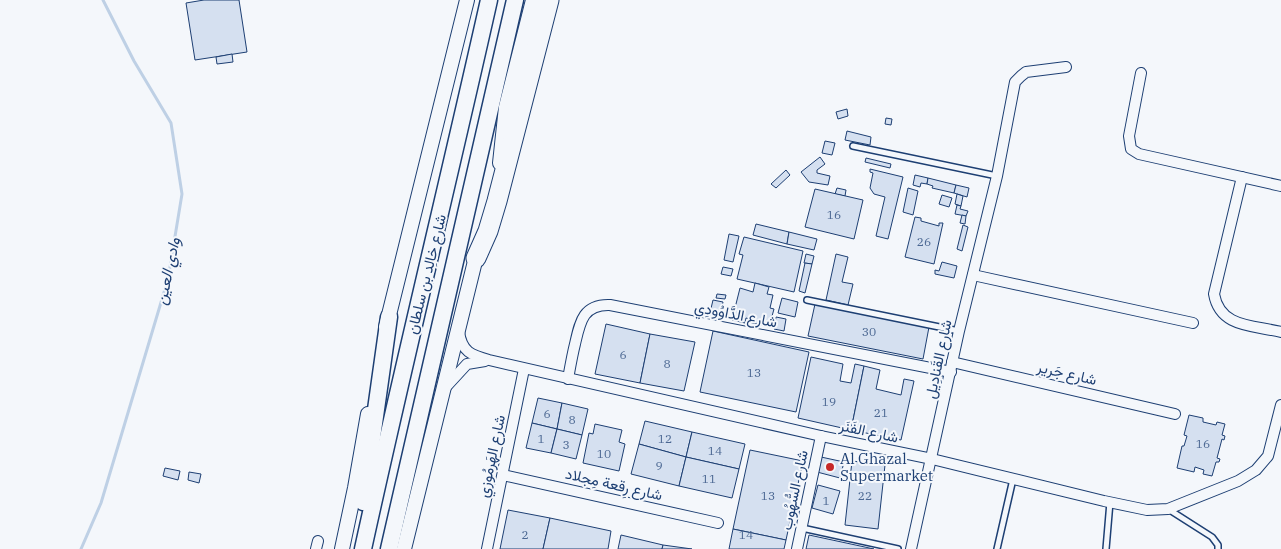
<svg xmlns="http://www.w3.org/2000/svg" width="1281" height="549" font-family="'IBM Plex Serif',Vazirmatn,serif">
<rect width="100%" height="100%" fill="#f4f7fb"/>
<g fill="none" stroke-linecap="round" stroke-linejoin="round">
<path stroke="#bed0e5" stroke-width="3" d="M81 549 101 503 168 279 182 194 171 123 134 61 103 0"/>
</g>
<g fill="#d5e0f0" stroke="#1d3f73">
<path d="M204 0H239L247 52 195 60 186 3Z"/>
<path d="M232 54 233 62 217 64 216 57Z"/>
<path d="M847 109 848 116 838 119 836 112Z"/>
<path d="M886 118 892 119 891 125 885 124Z"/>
<path d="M847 131 871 137 870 145 845 140Z"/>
<path d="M825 141 835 143 832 155 822 153Z"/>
<path d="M820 157 825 164 817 170V173L830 176 828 185 809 182 801 172Z"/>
<path d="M866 158 891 164 890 168 865 162Z"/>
<path d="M870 169 903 177 888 239 876 236 885 197 874 194 870 188 873 173 870 172Z"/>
<path d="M786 170 790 175 776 188 771 184Z"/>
<path d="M915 175 928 178 927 184 921 183 920 187 913 185Z"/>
<path d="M928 178 956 185 954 193 932 188 933 186 927 184Z"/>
<path d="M956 185 969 188 967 197 954 193Z"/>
<path d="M837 188 846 190 845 196 835 194Z"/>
<path d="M908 188 918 191 913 215 903 212Z"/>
<path d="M815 189 863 200 854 239 805 227Z"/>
<path d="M957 194 963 196 961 206 955 204Z"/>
<path d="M942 195 952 198 949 207 939 204Z"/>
<path d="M957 205 961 206 960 209 968 211 966 216 955 214Z"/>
<path d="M962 215 966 216 965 224 960 223Z"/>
<path d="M915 217 921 218V221L939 226V223H943L934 264 905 257Z"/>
<path d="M756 224 789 232 787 244 753 235Z"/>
<path d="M963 225 968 227 962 251 957 249Z"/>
<path d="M789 232 817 239 814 250 787 244Z"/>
<path d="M729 234 739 236 733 262 724 260Z"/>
<path d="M744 237 803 251 794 292 737 279 743 255 739 254Z"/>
<path d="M806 254 814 256 812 264 804 263Z"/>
<path d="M836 254 848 257 842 282 853 284 848 305 826 300Z"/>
<path d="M942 262 957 266 954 278 935 274V270L939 271Z"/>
<path d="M805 263 812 264 805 293 799 291Z"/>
<path d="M723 267 733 269 731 276 721 274Z"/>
<path d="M755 283 769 287 767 294 773 295 770 308 774 309 769 327 749 322 750 319 746 318 745 323 732 320 740 288 753 292Z"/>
<path d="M717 294 726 295 725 299 716 298Z"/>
<path d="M782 298 798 302 795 317 778 313Z"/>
<path d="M713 300 723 302 719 320 709 317Z"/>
<path d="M815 304 929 327 923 359 808 336Z"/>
<path d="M776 317 786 319 784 331 774 329Z"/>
<path d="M606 324 650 334 640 383 595 374Z"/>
<path d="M713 331 809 352 796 412 700 392Z"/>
<path d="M650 334 695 342 684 391 640 383Z"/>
<path d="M811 357 843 364 840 381 851 383 855 364 864 366 851 430 798 418Z"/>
<path d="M864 366 880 370 876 389 901 395 904 379 914 381 901 440 851 430Z"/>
<path d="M538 398 562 403 557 429 532 423Z"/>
<path d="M562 403 588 409 582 435 557 429Z"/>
<path d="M1189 415 1203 418V422L1216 425 1217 422 1225 424 1222 435 1225 436 1224 440 1222 439 1217 458 1220 459 1219 462H1216L1212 476 1203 474 1204 470 1195 467 1194 472 1177 468 1182 446H1184L1187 436 1184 435Z"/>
<path d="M645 421 692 432 686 457 639 444Z"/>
<path d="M532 423 557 429 551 453 526 448Z"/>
<path d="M595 424 622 430 619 442 625 444 619 471 583 463 589 433 593 434Z"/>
<path d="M557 429 582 435 576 459 551 453Z"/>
<path d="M692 432 745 444 739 469 686 457Z"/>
<path d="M639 444 686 457 679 486 631 474Z"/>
<path d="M750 450 803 461 786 540 733 529Z"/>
<path d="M686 457 739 469 732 498 679 486Z"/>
<path d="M821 457 844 462 840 478 817 472Z"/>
<path d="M852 461 885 465 878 529 845 525Z"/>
<path d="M165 468 180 471 178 480 163 476Z"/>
<path d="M189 472 201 474 199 483 188 480Z"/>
<path d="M818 485 840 491 833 514 812 508Z"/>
<path d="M508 510 550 518 543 549H500Z"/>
<path d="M550 518 611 531 608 549H543Z"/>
<path d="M733 529 786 540 784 549H729Z"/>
<path d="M621 535 663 545 662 549H618Z"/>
<path d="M809 535 874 549H806Z"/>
<path d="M663 545 692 549H662Z"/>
</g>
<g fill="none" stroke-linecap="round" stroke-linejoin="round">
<g stroke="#1d3f73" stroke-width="8">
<g id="lane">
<path d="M853 146 997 176"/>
<path d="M807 300 959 331"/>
<path d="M1168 509 1212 537 1218 545V549"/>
<path d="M802 528 898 549"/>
<path d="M997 549 1013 479"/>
<path d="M1106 549 1110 502"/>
</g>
</g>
<g stroke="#1d3f73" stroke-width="12">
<g id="street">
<path d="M1141 73 1129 136 1131 149 1139 154 1281 186"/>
<path d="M1242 177 1214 294C1220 328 1253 325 1281 332"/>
<path d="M973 275 1193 323"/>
<path d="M459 332C462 352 471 355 489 360L821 436 932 459 1104 501 1147 510 1168 509 1238 481 1256 470 1268 456 1281 405"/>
<path d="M952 362 1175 414"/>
<path d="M568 379C570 368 572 356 575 344 580 322 583 304 610 305L951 372"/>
<path d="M444 389 467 364 485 361"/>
<path d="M503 475 718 523"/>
<path d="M316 549 318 541"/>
<path d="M487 549 524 369"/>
<path d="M797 549 821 436"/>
<path d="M911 549 959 331 997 176 1015 82 1021 76 1026 72 1066 67"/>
</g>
</g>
<g stroke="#1d3f73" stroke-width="16">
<g id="secondary">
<path d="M500 163 506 107 533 0"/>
<path d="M386 327 467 0"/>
<path d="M342 549 355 488 368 414"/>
<path d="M404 549 478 249"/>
</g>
</g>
<g stroke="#1d3f73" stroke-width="19">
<g id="primary">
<path d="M363 502 389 317"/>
<path d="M363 549C403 366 448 183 489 0"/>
<path d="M389 549 515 0"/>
</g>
</g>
<g stroke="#1d3f73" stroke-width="21">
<path id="highway" d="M476 258 488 231 497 201 549 0"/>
</g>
<use href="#lane" stroke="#f4f7fb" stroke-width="5"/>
<use href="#street" stroke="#f4f7fb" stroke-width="10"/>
<use href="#secondary" stroke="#f4f7fb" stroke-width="14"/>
<use href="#primary" stroke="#f4f7fb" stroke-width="16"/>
<use href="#highway" stroke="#f4f7fb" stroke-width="19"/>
</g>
<circle fill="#c62828" stroke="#f4f7fb" stroke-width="2" cx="830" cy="467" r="5"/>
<g text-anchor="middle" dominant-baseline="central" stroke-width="4" stroke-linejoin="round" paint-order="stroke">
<g font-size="12" fill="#4b6792">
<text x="834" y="214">16</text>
<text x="924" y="241">26</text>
<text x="869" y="331">30</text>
<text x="623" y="354">6</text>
<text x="667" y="363">8</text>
<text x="754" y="372">13</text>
<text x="829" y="401">19</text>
<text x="881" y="412">21</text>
<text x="547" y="413">6</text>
<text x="572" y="419">8</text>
<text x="541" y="438">1</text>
<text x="665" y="438">12</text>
<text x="1203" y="443">16</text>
<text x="566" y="444">3</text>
<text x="715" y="450">14</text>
<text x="604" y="453">10</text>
<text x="659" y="465">9</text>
<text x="709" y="478">11</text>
<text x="768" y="495">13</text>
<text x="865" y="495">22</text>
<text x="826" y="500">1</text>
<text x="525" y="534">2</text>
<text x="746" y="534">14</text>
</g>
<g font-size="15" fill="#1d3f73" stroke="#f4f7fb">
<text transform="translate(426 274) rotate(-76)">شارع خالِد بن سلطان</text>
<text transform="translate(736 314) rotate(11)">شارع الدَّاوُودِي</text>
<text transform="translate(938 359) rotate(-78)">شارع القَنادِيل</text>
<text transform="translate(1067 373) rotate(13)">شارع جَرير</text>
<text transform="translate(869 431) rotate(12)">شارع الفَنَر</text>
<text transform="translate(491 456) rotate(-78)">شارع الهَرمُوزي</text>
<text transform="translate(614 484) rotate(13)">شارع رِقعة مِجلاد</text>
<text transform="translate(794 490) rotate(-78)">شارع السُّهُوب</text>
</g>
<g font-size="15" fill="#1d3f73" stroke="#f4f7fb" text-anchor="start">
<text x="840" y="458">Al Ghazal<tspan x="840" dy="17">Supermarket</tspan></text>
</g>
<g font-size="16" font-style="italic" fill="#1d3f73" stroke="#f4f7fb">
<text transform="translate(167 271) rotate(-78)">وادي العين</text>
</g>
</g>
</svg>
